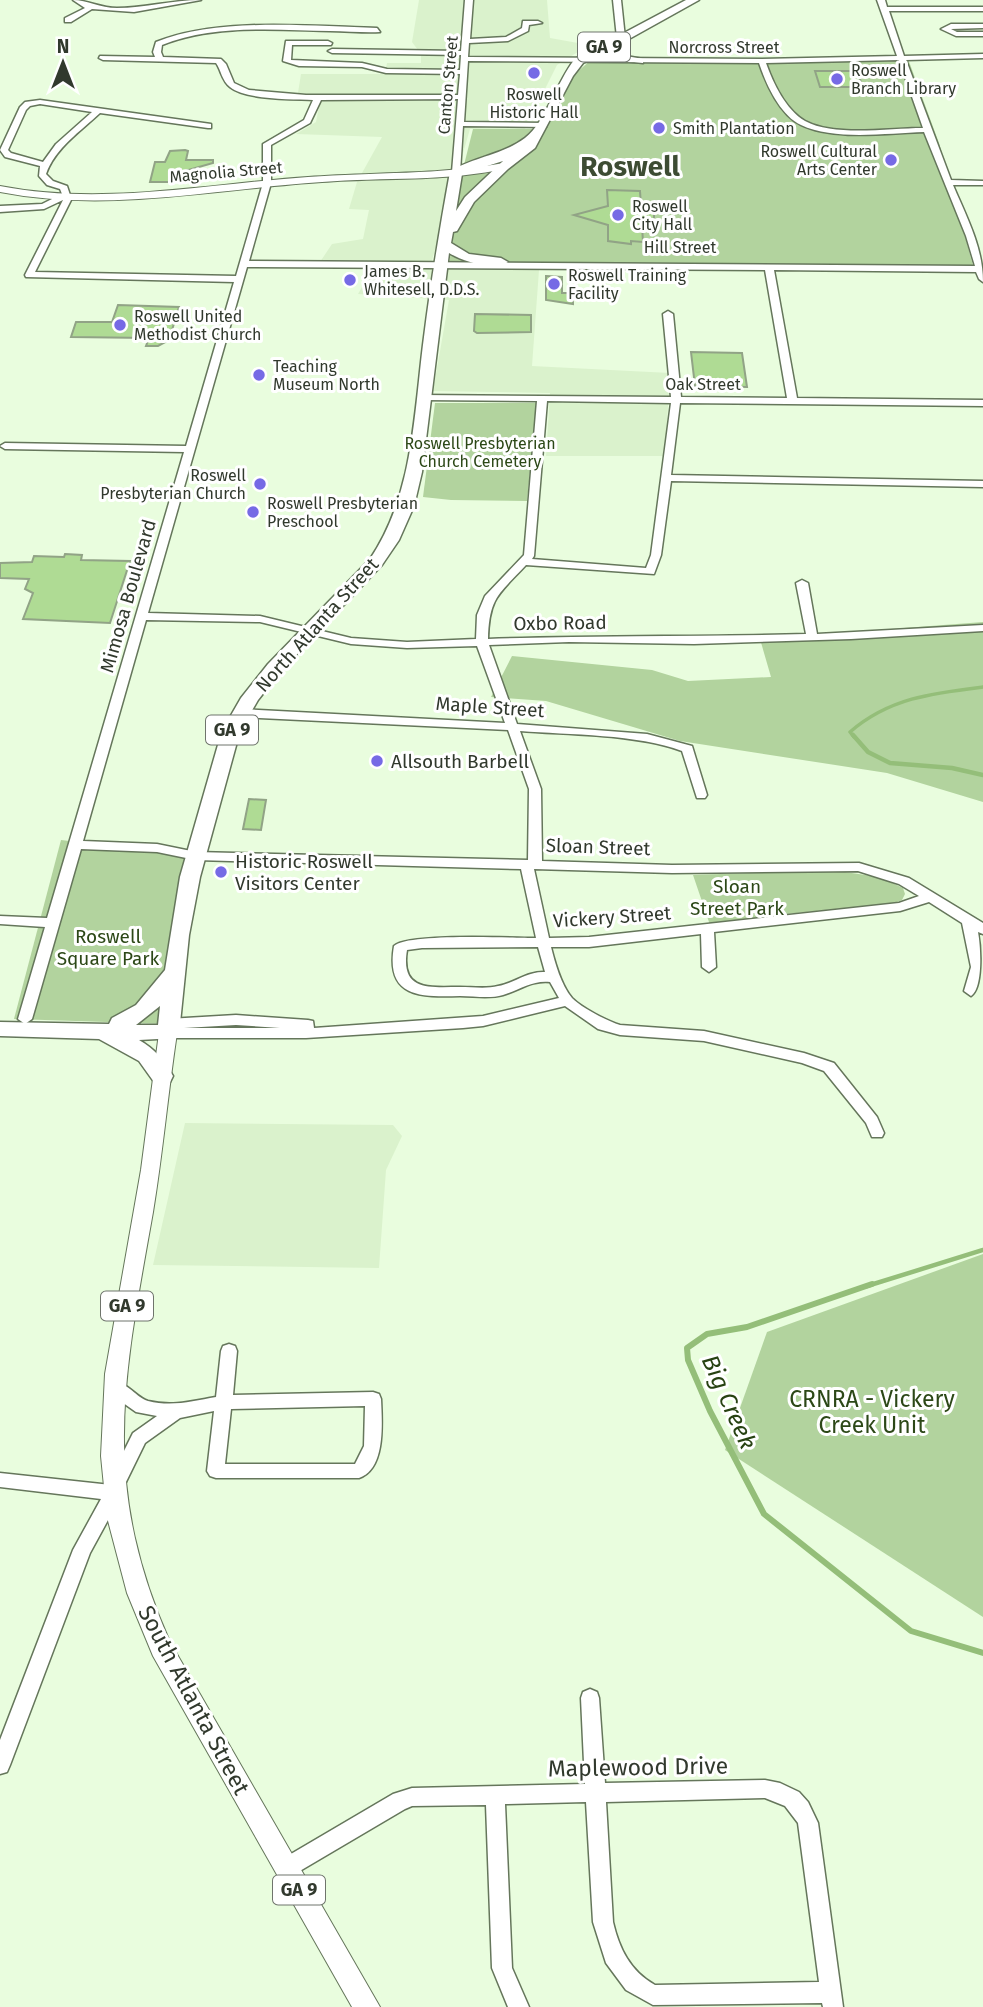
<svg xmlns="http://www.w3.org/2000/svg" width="983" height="2007" font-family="'Fira Sans',sans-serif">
<rect width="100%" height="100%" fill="#e9fdde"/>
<g fill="#daf2cc">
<path d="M419 0H547L550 38 589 45 557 65 525 129H470L430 267 539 270 532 366 670 373 665 456H546L550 393 433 391 449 300 358 294 376 263 320 262 332 244 363 239 369 210 349 209 357 182 382 137 296 134 316 122 321 96 298 93 301 74H385L387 63H421V54L412 42Z"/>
<path d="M185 1123 393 1125 402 1136 386 1170 379 1268 153 1265Z"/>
</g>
<g fill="#b2d39e">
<path d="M907 56 939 143 974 269 449 265 462 173 473 129H542L560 107 569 79 591 60Z"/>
<path d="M435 403H537L527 501 451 500 423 497Z"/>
<path d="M983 622V802L887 773 680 741 546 701 491 697 512 656 652 670 688 681 771 677 760 639Z"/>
<path d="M61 840 196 856 168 1024 14 1019Z"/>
<path d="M831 870 879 877 903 888 905 894 902 900 895 903 767 916 710 925 693 875Z"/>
<path d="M983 1254V1617L725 1450 767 1332Z"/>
</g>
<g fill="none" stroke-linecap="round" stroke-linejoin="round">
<path stroke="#94be79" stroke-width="3.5" d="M854 737 850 732C889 698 933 693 983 687"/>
<g stroke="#94be79" stroke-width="4.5">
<path d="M853 735 868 752 890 763 952 768 983 775"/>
<path d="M867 1286 983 1250"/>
</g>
<path stroke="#94be79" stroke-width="6" d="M872 1284 747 1327 707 1334 687 1348 688 1360 710 1411 764 1514 911 1631 983 1653"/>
</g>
<g fill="#afdb94" stroke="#91a386" stroke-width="2">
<path d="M815 71H858L862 87H820Z"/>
<path d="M185 150 188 151 186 160H213V163L174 174 169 182H150L155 162H165L170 151Z"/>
<path d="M607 190 640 191 641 206 654 211V222H647V226H642L643 242 631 241V244L608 241V225L574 215 608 206Z"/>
<path d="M546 276 562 277V293H573V304L546 300Z"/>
<path d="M118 305 179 307 169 340 158 346H146L149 338 71 337 76 322H112Z"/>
<path d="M475 314 531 315V332L477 333 474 331Z"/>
<path d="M691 352 742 353 747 387 695 386Z"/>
<path d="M65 554 82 555 81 560 130 561 110 623 23 619 33 593 25 589 29 579 0 578V563L32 562 34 556 64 557Z"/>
<path d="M249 799 266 800 261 830 243 829Z"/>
</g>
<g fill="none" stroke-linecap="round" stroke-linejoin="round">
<g stroke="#65765b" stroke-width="3">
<g id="minor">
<path d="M73 0C87 0 100 8 117 8 145 8 172 0 201 0L134 12 92 9 71 22H65V18L85 8Z"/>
<path d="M465 0H473L470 39 506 37 522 28 523 21H538L542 23 529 25 528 31 508 41 469 43 468 57 762 59 897 56 877 0H885L887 7H983V11H889L904 56 983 54V58L906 60 951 180 983 181V185H953C966 216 983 247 983 282L979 279 976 272 774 270 797 398 983 400V406L680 403 671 475 983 481V487L671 481 661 555 654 574 526 565C499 594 489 597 488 639 594 635 700 637 806 634L796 583 802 580 808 583 817 634 983 625V631L851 639 694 644 569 642 489 645 517 724 647 734 692 746 707 795 705 798H697L682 751C638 734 569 735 520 731L541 789 542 861 672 865 859 863 909 878 983 923V934L978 932C981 948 983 988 971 996L964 991 971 967 962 923 929 902 900 911 714 932 716 967 709 972 702 967 701 934 589 947H551C555 963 561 985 572 998 582 1008 607 1021 620 1025L704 1031 804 1053 834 1063 877 1117 884 1133 882 1137H872L866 1123 824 1071 802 1063 704 1041 620 1035 598 1029 565 1006 483 1026 463 1028 306 1038H168L161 1033 166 1028 161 1024 168 1019 236 1015 308 1020 313 1021 314 1028 483 1016 559 998 550 982C532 980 520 990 503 995 490 999 474 996 460 996 421 997 385 998 394 946 407 933 512 938 536 938L521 869 196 860 157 852 81 849 32 1019 25 1024 18 1019 45 927 0 924V916L47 918 184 452 5 449 0 446 5 443 186 446 234 282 26 277 25 275 63 200 44 209 0 212V206L42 204 62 194 60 189 47 185 39 176 40 166 5 157 0 150 20 107 25 102 40 100 211 124V128H208L100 113C81 131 55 148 46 174L53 181 67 186 70 195 67 198 71 200 35 272 236 276 263 183V144L304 120 313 100C292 99 246 100 230 87 222 81 221 70 216 63L103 60 99 58 100 56 155 57 153 52 156 42C217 17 311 26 377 28L380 32C364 33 347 31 330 31 277 30 213 24 162 45L161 52 163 57 221 59 226 64 234 83 249 90 306 95H458L460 74 386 73 362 67 299 66 283 61 286 41H328L332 43 331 45H292L291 60 362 63 387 69 460 70 461 55 332 53 328 51 332 49 461 51ZM899 60 923 128C889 128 834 137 805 121 786 110 773 83 766 63ZM468 61 759 63C766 84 780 115 801 125 834 141 888 133 924 132L966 236 975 266 249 261 271 183V145L310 123 321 100 458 99 452 172 456 174 460 172 463 126 546 127V123H543L464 122ZM40 104 92 112 56 144 43 162 11 153 8 150 26 110 30 106ZM247 267 765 270 787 398 681 397 673 314 668 311 663 314 671 397 421 395V399L424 400 537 401 524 555 485 596 477 615 476 639 407 642 351 638 260 616 148 613ZM547 401 671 403 651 555 646 568 532 559 534 556ZM146 620 260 622 351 644 407 648 477 646 505 723 241 709 235 713 241 717 508 730 529 789 528 860 196 852 157 844 83 841ZM534 869 672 873 858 871 899 884 919 896 899 903 589 937 549 938ZM538 947 545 972C527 971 515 983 498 986 487 989 472 987 460 987 430 987 400 992 407 950L422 948ZM236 1025 280 1028H184Z"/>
<path d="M613 0H621L625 38 621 40 617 38Z"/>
<path d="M951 24H983V28L951 29 957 32H983V36H956L941 29Z"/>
<path d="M229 1344 235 1346 237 1351 233 1395 373 1392 379 1394 381 1399C382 1422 386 1469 359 1478H216L210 1476 207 1471 214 1411 180 1418 145 1443 124 1486 120 1488 123 1493 120 1498 90 1553 10 1765 7 1772 0 1774V1740L73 1550 101 1499 0 1487V1473L111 1485 109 1481 133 1433 157 1416 136 1412 109 1393 107 1388 109 1383C125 1378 135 1397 148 1401 172 1407 193 1401 216 1397L221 1351 223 1346ZM365 1406 364 1446 355 1464H225L231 1409Z"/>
<path d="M590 1689 597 1692 599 1698 605 1783 765 1780 780 1783 799 1792 808 1802 818 1823 843 2007H823L822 2003 653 2005 626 1990 606 1963 593 1922 586 1802 505 1804 512 1968 529 2007H508L492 1968 486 1805 412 1806 405 1809 293 1875 286 1878 279 1875 276 1868 279 1861 393 1794 412 1788 585 1784 581 1698 583 1692ZM765 1798 785 1806 798 1823 819 1982 655 1985C630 1971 619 1948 613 1922L606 1802Z"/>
</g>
</g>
<g stroke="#65765b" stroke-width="2">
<g id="major">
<path d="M504 163 509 166 508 168C448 182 383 177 322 182 215 189 107 213 0 192V186C102 206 205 184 308 177 373 172 440 175 504 163Z"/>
<path d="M168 1027 174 1029 177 1033C168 1092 163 1152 153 1212 124 1376 99 1482 170 1642L380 2007H352L153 1656 127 1593 107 1517 101 1456 105 1374 141 1170 159 1033 162 1029Z"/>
</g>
</g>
<g stroke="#65765b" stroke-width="3">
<path id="highway" d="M686 0H699L611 49 615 54 643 59V63L607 59 603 53 583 63 573 76 535 148 508 169 474 202 457 231 453 232 451 243 469 254 501 258 508 262C495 272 462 261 449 253L422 472 414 506 399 540 382 565 280 672 258 700 240 731 200 877 189 935 179 1033 176 1038 139 1040C155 1049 164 1060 173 1076L170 1082 162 1084 154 1082 139 1061 99 1039 0 1036V1022L109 1024 112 1018 136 1005 165 970 180 877 222 731 241 698 268 664 370 559C414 494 414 412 424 337 431 281 440 227 450 172 466 159 503 155 525 138 546 122 557 81 575 59ZM503 161 465 197 456 211 462 174ZM160 1006 158 1025H136Z"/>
</g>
<use href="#minor" fill="#fff" fill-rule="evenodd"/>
<use href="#major" fill="#fff" fill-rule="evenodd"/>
<use href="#highway" fill="#fff" fill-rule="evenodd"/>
</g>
<g fill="#766ae5" stroke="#fff" stroke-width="2.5">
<circle cx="534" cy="73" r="7"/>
<circle cx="837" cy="79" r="7"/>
<circle cx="659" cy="128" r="7"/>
<circle cx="891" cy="160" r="7"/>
<circle cx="618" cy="215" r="7"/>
<circle cx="350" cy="280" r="7"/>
<circle cx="554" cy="284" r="7"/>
<circle cx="120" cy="325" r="7"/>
<circle cx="259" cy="375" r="7"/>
<circle cx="260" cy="484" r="7"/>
<circle cx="253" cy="512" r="7"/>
<circle cx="377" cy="761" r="7"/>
<circle cx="221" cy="872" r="7"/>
</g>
<g text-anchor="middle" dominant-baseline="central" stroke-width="6" stroke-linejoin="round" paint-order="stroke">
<g font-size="16" fill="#31392d" stroke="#fff">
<text x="724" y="47">Norcross Street</text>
<text transform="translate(448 85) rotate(-85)">Canton Street</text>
<text transform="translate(226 172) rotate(-5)">Magnolia Street</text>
<text x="680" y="247">Hill Street</text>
<text x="703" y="384">Oak Street</text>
</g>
<g font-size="16" fill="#31392d" stroke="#fff" text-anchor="start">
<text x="851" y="70">Roswell<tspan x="851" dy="18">Branch Library</tspan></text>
<text x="534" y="94" text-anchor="middle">Roswell<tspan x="534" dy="18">Historic Hall</tspan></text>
<text x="673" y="128">Smith Plantation</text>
<text x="877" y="151" text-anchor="end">Roswell Cultural<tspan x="877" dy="18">Arts Center</tspan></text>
<text x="632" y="206">Roswell<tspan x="632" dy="18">City Hall</tspan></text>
<text x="364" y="271">James B.<tspan x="364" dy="18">Whitesell, D.D.S.</tspan></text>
<text x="568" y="275">Roswell Training<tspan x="568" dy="18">Facility</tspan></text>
<text x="134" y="316">Roswell United<tspan x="134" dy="18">Methodist Church</tspan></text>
<text x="273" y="366">Teaching<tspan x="273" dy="18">Museum North</tspan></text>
<text x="246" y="475" text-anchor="end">Roswell<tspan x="246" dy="18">Presbyterian Church</tspan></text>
<text x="267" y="503">Roswell Presbyterian<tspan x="267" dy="18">Preschool</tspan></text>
</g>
<g font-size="16" fill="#2c4817" stroke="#fff">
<text x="480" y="443">Roswell Presbyterian<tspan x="480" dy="18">Church Cemetery</tspan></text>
</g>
<g fill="#fff" stroke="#6f746c" stroke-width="2">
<rect x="578" y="32.5" width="52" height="29" rx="5"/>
<rect x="206" y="715.5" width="52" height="29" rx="5"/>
<rect x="101" y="1291.5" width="52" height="29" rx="5"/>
<rect x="273" y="1875.5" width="52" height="29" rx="5"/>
</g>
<g font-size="18" font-weight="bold" fill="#31392d">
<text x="604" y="47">GA 9</text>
<text x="232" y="730">GA 9</text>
<text x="127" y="1306">GA 9</text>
<text x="299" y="1890">GA 9</text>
</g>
<g font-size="19" fill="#31392d" stroke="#fff">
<text transform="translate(128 596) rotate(-74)">Mimosa Boulevard</text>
<text transform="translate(560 623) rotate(-1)">Oxbo Road</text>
<text transform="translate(317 625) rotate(-48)">North Atlanta Street</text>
<text transform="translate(490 707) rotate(4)">Maple Street</text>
<text transform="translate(598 847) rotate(2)">Sloan Street</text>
<text transform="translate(612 917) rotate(-4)">Vickery Street</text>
</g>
<g font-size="19" fill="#31392d" stroke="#fff" text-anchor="start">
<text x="391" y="761">Allsouth Barbell</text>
<text x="235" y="861">Historic Roswell<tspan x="235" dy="22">Visitors Center</tspan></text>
</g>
<g font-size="19" fill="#2c4817" stroke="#fff">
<text x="737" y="886">Sloan<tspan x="737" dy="22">Street Park</tspan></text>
<text x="108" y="936">Roswell<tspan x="108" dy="22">Square Park</tspan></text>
</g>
<g font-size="23" fill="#2c4817" stroke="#fff">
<text x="872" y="1399">CRNRA - Vickery<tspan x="872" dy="26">Creek Unit</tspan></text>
</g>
<g font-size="23" fill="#31392d" stroke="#fff">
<text transform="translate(194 1700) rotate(62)">South Atlanta Street</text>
<text transform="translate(638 1767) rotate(-1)">Maplewood Drive</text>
</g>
<g font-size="24" font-style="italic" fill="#274212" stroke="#fff">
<text transform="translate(729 1402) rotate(66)">Big Creek</text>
</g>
<g font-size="28" font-weight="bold" fill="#3d4c33" stroke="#fff">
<text x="630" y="166">Roswell</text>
</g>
</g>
<g transform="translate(63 63)" stroke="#ffffff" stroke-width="5" paint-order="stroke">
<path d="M0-5L12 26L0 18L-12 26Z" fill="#31392d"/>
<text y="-10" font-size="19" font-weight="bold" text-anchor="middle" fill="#31392d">N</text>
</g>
</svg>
